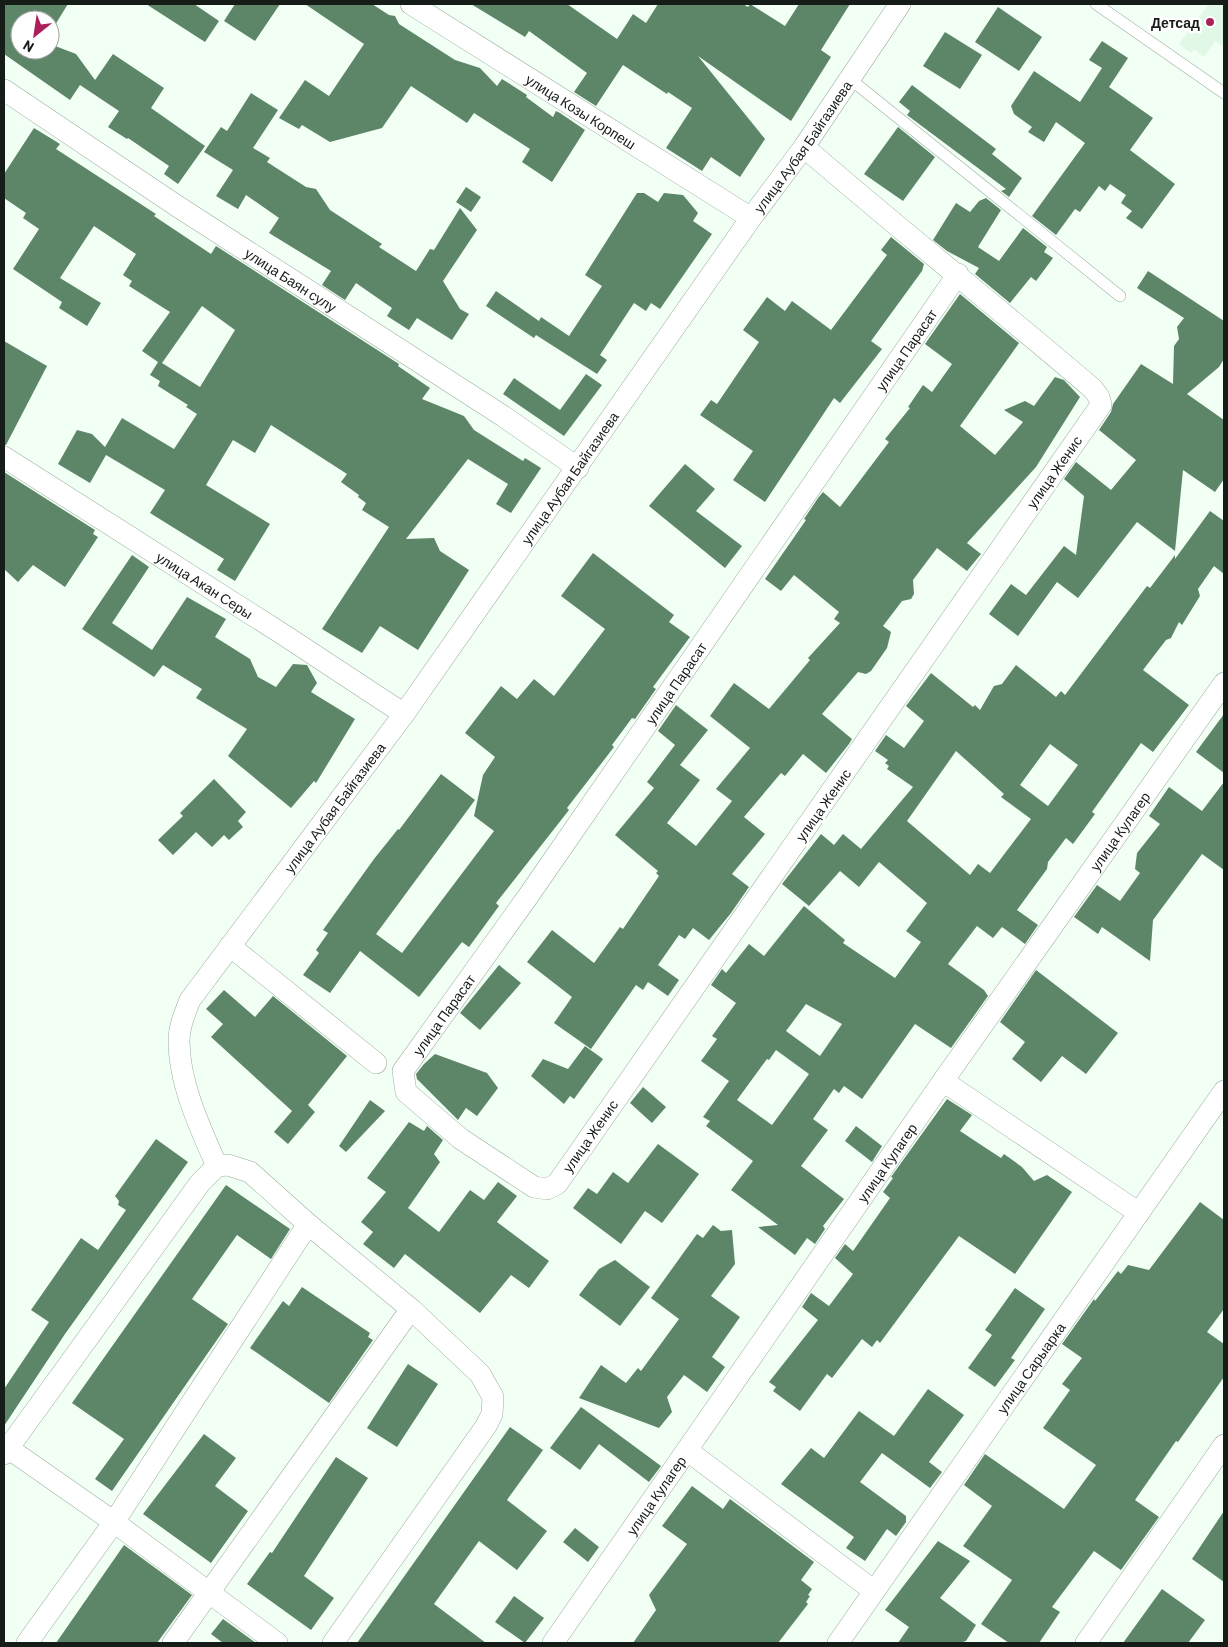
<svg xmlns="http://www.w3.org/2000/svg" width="1228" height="1647" font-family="Barlow,sans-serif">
<rect width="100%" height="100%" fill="#f1fff4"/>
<path fill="#e0f8e5" d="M1209 4H1224V47L1215 41 1204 57 1194 49 1191 53 1179 44Z"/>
<g fill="#5d8668" fill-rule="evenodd">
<path d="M4 4H68L50 33V20H20V50H50V44L76 54 95 80 113 54 164 88 151 108 205 146 178 184 164 174 169 166 128 138 127 139 108 127 119 111 80 85 70 100 4 54Z"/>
<path d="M146 4H194L219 21 205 42Z"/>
<path d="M235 4H280L255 41 224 21Z"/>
<path d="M305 4H372L389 15 395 16 399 24 455 60 480 68 497 86 502 79 527 95 526 97 553 117 556 111 560 113 585 130 552 182 522 162 530 149 474 113 467 123 411 86 382 128 330 142 302 125 299 129 279 118 305 80 329 96 364 44Z"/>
<path d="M471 4H567L617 39 633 14 646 23 658 4H743L748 7 750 4 785 26 799 4H850L821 50 831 57 791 121 698 56 765 139 740 177 711 157 702 171 666 148 692 108 668 92 667 94 623 65 596 106 574 92 587 73 529 31 525 37Z"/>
<path d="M998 7 1042 37 1019 71 975 42Z"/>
<path d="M945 32 982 55 960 89 923 66Z"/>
<path d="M1102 41 1128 58 1109 87 1153 118 1130 150 1175 184 1142 229 1126 218 1132 211 1121 203 1126 195 1110 184 1105 191 1099 186 1080 212 1075 209 1056 235 1032 216 1085 143 1056 122 1044 142 1028 132 1032 127 1014 114 1011 106 1034 71 1080 102 1102 68 1089 60Z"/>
<path d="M912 85 996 149 992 154 1022 178 1009 197 1001 191 1006 189 907 115 910 111 899 102Z"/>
<path d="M251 93 278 110 253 148 270 158 267 162 306 187 316 189 330 210 382 244 379 247 416 271 430 249 434 250 460 208 477 230 443 281 460 309 469 314 452 340 417 318 409 330 387 316 392 308 356 283 345 300 322 285 331 271 269 233 279 218 246 195 238 209 216 196 233 170 204 152 221 127 227 131Z"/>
<path d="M898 127 935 157 903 201 864 174Z"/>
<path d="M34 128 60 144 56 149 156 214 154 216 211 254 216 246 399 364 398 366 430 388 422 399 464 416 474 430 523 461 525 458 541 468 511 513 496 504 508 484 468 459 406 539 434 538 440 551 469 570 418 650 380 626 362 653 322 629 389 527 362 510 366 503 358 497 359 495 341 482 347 474 271 425 255 453 233 440 206 485 270 524 235 581 217 570 224 559 150 513 165 490 106 455 90 483 58 464 77 430 92 434 105 447 122 418 174 449 197 414 186 407 188 405 158 386 160 381 150 375 158 362 142 351 170 312 129 286 132 281 123 275 136 254 94 226 60 278 101 303 87 326 59 308 62 302 13 269 39 229 23 218 26 213 4 198V174ZM202 306 235 330 200 387 162 363Z"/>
<path d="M466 187 481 197 471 212 456 202Z"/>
<path d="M637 193H644L658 202 664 193 683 195 698 213 693 221 712 234 660 309 651 303 646 311 634 303 600 355 607 360 597 374 536 335 534 338 486 306 496 291 539 321 541 317 569 336 602 286 585 275Z"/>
<path d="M986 198 1001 210 978 247 999 261 1023 228 1047 247 1044 252 1053 258 1036 281 1031 277 1010 303 975 274 979 268 947 251 933 240 956 203 970 212 979 201Z"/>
<path d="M891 237 924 264 922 271 871 341 882 349 840 403 834 398 765 502 733 480 753 451 700 415 711 400 717 404 759 342 743 330 767 297 785 311 792 301 831 330 887 255 881 250Z"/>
<path d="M1148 271 1224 321V359L1219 367 1187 394 1224 420V479L1215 492 1183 470 1175 551 1137 522 1078 598 1057 582 1018 636 989 614 1011 584 1026 595 1064 546 1076 555 1084 496 1064 479 1076 462 1111 490 1136 460 1099 430 1111 412 1113 404 1141 364 1173 384 1174 346 1179 339 1177 327 1184 318 1137 288Z"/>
<path d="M960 294 1019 343 960 426 995 455 1023 422 1004 410 1025 401 1034 406 1055 377 1064 380 1080 397 1036 467 967 543 981 554 967 571 937 548 913 580 914 594 911 599 902 601 883 626 891 632 887 648 871 671 866 674 858 672 822 714 852 739 849 744 826 773 803 754 785 776 781 773 744 817 765 834 732 874 749 887 731 913 709 940 693 928 685 939 679 935 658 965 679 980 668 996 648 982 643 990 636 985 591 1049 554 1023 572 997 527 962 552 930 594 963 620 927 623 929 659 876 656 873 658 871 615 835 654 788 647 782 675 745 658 731 676 705 708 730 680 765 700 780 667 823 696 846 732 801 716 789 750 748 710 716 734 683 769 709 810 660 808 658 840 623 834 619 839 612 794 575 781 591 765 579 806 520 804 519 818 498 823 492 840 507 889 442 885 439 910 408 908 407 923 385 932 392 952 364 925 344Z"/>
<path d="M4 341 47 366 6 445H4Z"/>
<path d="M586 374 602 385 564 436 503 394 514 378 560 410Z"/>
<path d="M685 464 715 489 696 511 742 546 725 568 649 506Z"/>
<path d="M4 472 95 530 93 534 98 537 65 587 33 565 18 582 4 569Z"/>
<path d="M1210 511 1224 521V574L1214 566 1198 589 1200 596 1182 625 1179 622 1171 638 1166 640 1143 670 1189 705 1153 752 1141 743 1092 812 1095 814 1073 844 1066 838 1048 862 1047 869 1017 910 1038 925 1025 944 1002 927 993 938 977 926 948 964 984 990 988 996 951 1048 915 1024 862 1099 844 1086 839 1093 834 1089 813 1119 828 1130 801 1166 844 1199 823 1226 825 1229 815 1244 807 1238 795 1255 758 1227 778 1225 731 1190 753 1161 706 1126 710 1121 703 1117 729 1081 701 1061 717 1039 712 1036 736 1003 711 985 722 969 726 973 749 944 764 956 804 906 845 940 843 943 895 978 921 942 906 931 927 903 879 862 859 887 840 871 809 906 782 884 821 834 834 845 843 834 861 849 913 787 887 769 889 766 885 763 888 760 875 751 886 735 904 748 924 721 906 706 931 673 973 707 975 705 980 710 994 686 1002 684 1016 665 1056 697 1061 691 1065 695 1147 586 1150 588 1175 555V559ZM1050 744 1078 765 1048 806 1020 785ZM956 751 1004 794 1001 797 1031 819 990 873 978 864 970 875 907 821ZM806 1004 842 1024 820 1056 786 1031ZM776 1050 809 1074 772 1125 737 1100 767 1059 769 1060Z"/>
<path d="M593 553 674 615 669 622 690 637 653 687 656 689 635 719 632 718 612 745 614 747 567 808 569 810 496 903 499 906 469 947 462 942 419 997 360 951 330 993 303 975 319 953 316 950 328 933 323 930 374 859 398 829 399 830 441 774 475 800 376 934 402 953 494 831 474 816 483 775 495 757 465 733 501 686 517 699 534 679 554 696 605 629 561 596Z"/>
<path d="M132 555 149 567 112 623 152 650 187 597 226 619 215 637 250 659 258 677 276 687 293 664 307 665 317 683 311 692 355 719 316 783 314 781 291 808 228 756 247 729 196 698 202 689 163 665 154 677 82 629Z"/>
<path d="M1224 714V773L1196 752Z"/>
<path d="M214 779 246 812 238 821 243 827 229 840 224 835 212 847 196 832 173 855 158 840 183 816 180 813Z"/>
<path d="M1224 782V870L1202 854 1153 920 1150 961 1102 927 1098 934 1074 917 1097 885 1120 901 1140 873 1135 869 1137 853 1160 824 1149 816 1169 787 1202 811Z"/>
<path d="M499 965 521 983 480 1030 460 1013Z"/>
<path d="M1036 970 1118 1033 1086 1074 1062 1056 1041 1082 1012 1059 1025 1042 1000 1022Z"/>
<path d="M224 990 255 1017 273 996 347 1056 308 1105 315 1112 288 1144 274 1132 292 1111 211 1037 223 1024 206 1009Z"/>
<path d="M585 1046 603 1059 574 1099 570 1096 564 1104 531 1076 543 1059 568 1069Z"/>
<path d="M435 1054 487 1073 498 1088 477 1116 466 1108 458 1120 417 1079 416 1074 424 1064Z"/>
<path d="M643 1087 666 1107 652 1123 630 1103Z"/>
<path d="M947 1099 972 1115 960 1131 1001 1158 1004 1154 1022 1167 1034 1181 1047 1175 1072 1192 1015 1274 959 1236 880 1343 877 1340 872 1347 862 1339 832 1378 827 1374 800 1411 773 1391 776 1387 769 1382 818 1320 802 1307 811 1293 829 1306 853 1274 835 1258 845 1244 853 1251 890 1198 883 1192 893 1178 891 1177Z"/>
<path d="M370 1100 385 1111 346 1152 339 1146Z"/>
<path d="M409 1122 424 1131 427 1126 443 1140 434 1154 440 1162 408 1208 439 1232 470 1190 484 1200 498 1182 517 1196 497 1222 549 1261 529 1288 511 1275 480 1313 405 1254 394 1268 363 1244 373 1232 361 1222 386 1192 367 1178Z"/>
<path d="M856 1126 882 1146 872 1162 845 1141Z"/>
<path d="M156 1139 188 1162 65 1334 4 1426V1389L49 1322 31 1310 81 1238 98 1250 126 1210 118 1205 119 1201 115 1196Z"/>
<path d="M658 1144 699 1174 662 1223 645 1211 621 1244 573 1208 588 1188 597 1194 613 1172 628 1183Z"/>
<path d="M226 1185 290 1229 271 1259 237 1235 192 1299 228 1324 112 1491 95 1479 124 1439 72 1403Z"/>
<path d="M1200 1202 1224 1220V1309L1207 1332 1224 1344V1377L1178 1442 1176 1441 1135 1500 1159 1517 1121 1570 1094 1551 1052 1607 1060 1612 1039 1643H1009L981 1624 1012 1580 963 1546 992 1506 964 1485 985 1454 1064 1509 1096 1465 1043 1428 1070 1390 1062 1384 1082 1358 1062 1344 1094 1299 1095 1301 1118 1271 1121 1274 1128 1265 1149 1270Z"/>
<path d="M713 1225 721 1231 732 1230 735 1264 711 1296 740 1317 712 1357 725 1367 707 1392 684 1375 667 1397 672 1412 659 1428 579 1398 601 1365 626 1383 638 1368 641 1371 679 1319 651 1298 697 1234 703 1238Z"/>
<path d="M615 1260 650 1287 620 1326 579 1295 599 1269Z"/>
<path d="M302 1287 370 1333 368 1337 373 1340 329 1403 250 1348 283 1301 289 1306Z"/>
<path d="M1015 1288 1045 1309 1011 1358 1015 1360 995 1387 968 1368 992 1335 985 1330Z"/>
<path d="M408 1364 438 1384 397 1447 367 1428Z"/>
<path d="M928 1389 964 1415 929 1462 942 1472 930 1488 882 1453 860 1482 906 1516V1522L896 1536 887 1529 865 1561 846 1548 854 1537 781 1484 811 1448 824 1458 859 1411 894 1436Z"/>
<path d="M581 1407 661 1466 649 1482 599 1444 580 1470 550 1448Z"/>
<path d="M510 1427 543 1450 507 1500 547 1531 517 1570 479 1541 434 1604 486 1643H357Z"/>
<path d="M204 1434 236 1458 215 1486 248 1511 211 1563 143 1514Z"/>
<path d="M336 1457 368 1478 304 1576 334 1598 311 1630 247 1584 270 1552 272 1553Z"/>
<path d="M692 1486 723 1509 730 1499 814 1562 801 1580 812 1589 808 1595 810 1596 806 1602 808 1604 778 1643H633L656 1610 649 1595 687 1544 662 1526Z"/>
<path d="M1224 1511V1582L1192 1559Z"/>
<path d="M575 1528 599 1547 588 1562 563 1542Z"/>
<path d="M938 1541 970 1561 940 1598 976 1625 966 1641 959 1643H898L909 1627 885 1610Z"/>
<path d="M124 1545 192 1595 157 1643H56Z"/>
<path d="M1162 1589 1205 1620 1188 1643H1123Z"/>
<path d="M514 1596 544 1618 525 1643 495 1622Z"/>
<path d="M223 1619 256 1643H223L211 1634Z"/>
</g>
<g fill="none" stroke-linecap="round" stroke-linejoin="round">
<g stroke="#9caca0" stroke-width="12">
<g id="service">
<path d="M1096 4 1224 93"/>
<path d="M850 79 1120 296"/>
</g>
</g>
<g stroke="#9caca0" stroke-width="22">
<g id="minor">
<path id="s1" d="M411 4 751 218"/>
<path id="s2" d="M4 90 177 206 503 416 578 468"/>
<path id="s3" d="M804 147C899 229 997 307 1092 388L1099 397 1101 405 557 1184 547 1189 534 1187 461 1139 406 1092 403 1071 529 895 958 274"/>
<path id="s4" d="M4 457 284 635 404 714"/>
<path d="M230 946 376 1063"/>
<path d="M943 1081 1139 1213"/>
<path id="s5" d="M217 1166C200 1128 179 1083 179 1041 179 1026 185 1013 190 1000L404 714 751 218 804 147 900 4"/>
<path d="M8 1448 114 1522 277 1643"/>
<path d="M688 1451 874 1591"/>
<path d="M4 1454 200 1183 217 1166 228 1165 250 1172 308 1224 411 1309 480 1374 493 1397 492 1414 486 1426 333 1643"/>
<path d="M27 1643 114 1522 308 1224"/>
<path d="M173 1643 411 1309"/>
<path id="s6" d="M553 1643 943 1081 1224 683"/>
<path id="s7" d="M838 1643 1224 1091"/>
<path d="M1086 1643 1224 1445"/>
</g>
</g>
<use href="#service" stroke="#fff" stroke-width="11"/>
<use href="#minor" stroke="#fff" stroke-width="21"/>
</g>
<circle fill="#ad1f5a" stroke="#fff" stroke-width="2" cx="1210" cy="22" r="5"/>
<g text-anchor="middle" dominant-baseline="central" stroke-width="5" stroke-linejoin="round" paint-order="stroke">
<g font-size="14" font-weight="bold" fill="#161c17" stroke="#fff" text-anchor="end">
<text x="1200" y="22">Детсад</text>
</g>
<g font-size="14" fill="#161c17" stroke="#fff">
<text stroke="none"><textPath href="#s1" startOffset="201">улица Козы Корпеш</textPath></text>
<text stroke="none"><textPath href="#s5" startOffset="1225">улица Аубая Байгазиева</textPath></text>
<text stroke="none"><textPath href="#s2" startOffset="344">улица Баян сулу</textPath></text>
<text stroke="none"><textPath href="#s3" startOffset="2430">улица Парасат</textPath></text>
<text transform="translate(1054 472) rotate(-55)">улица Женис</text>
<text stroke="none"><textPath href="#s5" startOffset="820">улица Аубая Байгазиева</textPath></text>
<text stroke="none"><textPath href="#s4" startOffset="238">улица Акан Серы</textPath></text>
<text stroke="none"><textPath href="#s3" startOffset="2025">улица Парасат</textPath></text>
<text transform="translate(823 805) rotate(-55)">улица Женис</text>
<text stroke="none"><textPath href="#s5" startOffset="415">улица Аубая Байгазиева</textPath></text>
<text stroke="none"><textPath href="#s6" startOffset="990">улица Кулагер</textPath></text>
<text stroke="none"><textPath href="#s3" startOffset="1620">улица Парасат</textPath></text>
<text transform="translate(590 1136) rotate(-55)">улица Женис</text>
<text stroke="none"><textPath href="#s6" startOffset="585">улица Кулагер</textPath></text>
<text stroke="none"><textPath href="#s7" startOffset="336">улица Сарыарка</textPath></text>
<text stroke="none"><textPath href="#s6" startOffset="180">улица Кулагер</textPath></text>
</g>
</g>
<rect width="1228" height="1647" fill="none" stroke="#161c17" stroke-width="10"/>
<g transform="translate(35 35) rotate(210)"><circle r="24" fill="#ffffff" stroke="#a2a4a2"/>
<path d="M0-4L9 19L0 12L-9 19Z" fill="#ad1f5a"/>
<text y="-8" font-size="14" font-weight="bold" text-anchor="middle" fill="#161c17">N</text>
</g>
</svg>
